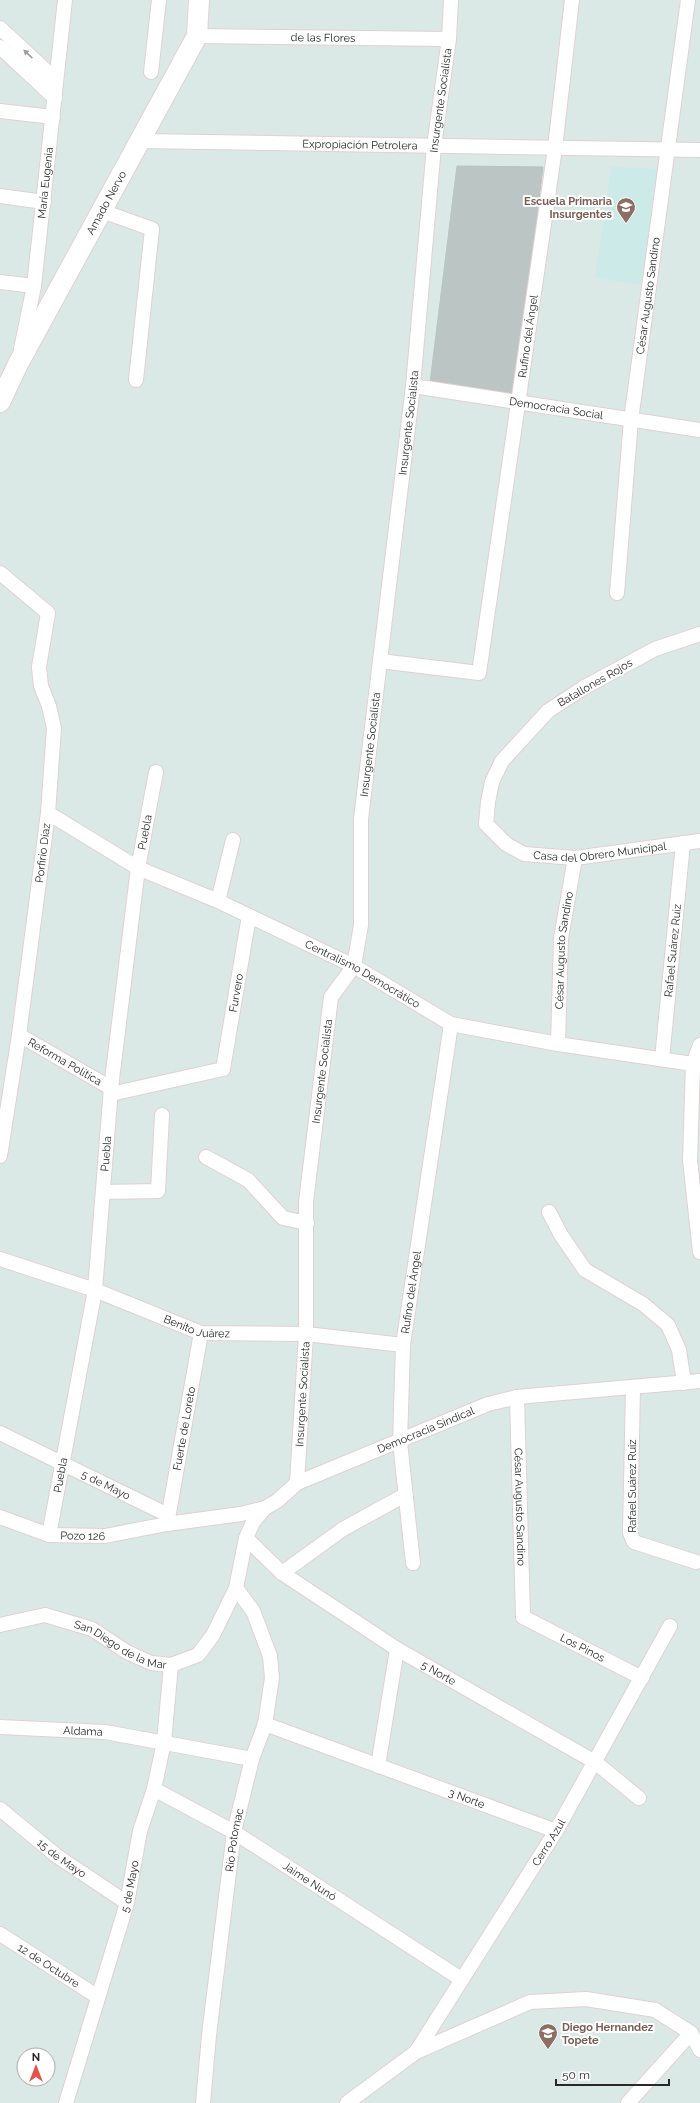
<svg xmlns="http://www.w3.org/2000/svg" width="700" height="2103" font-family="Raleway,sans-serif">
<rect width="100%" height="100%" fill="#dbe9e6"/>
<path fill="#cceae7" d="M611 167 658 169 641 285 595 278Z"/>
<path fill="#bbc5c3" stroke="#b5c4c2" d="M457 166 543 167 515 395 430 383Z"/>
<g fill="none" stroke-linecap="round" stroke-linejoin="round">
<g stroke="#e0d1d1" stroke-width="16">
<g id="street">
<path d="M0 28 56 80"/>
<path id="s1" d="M197 36 449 39"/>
<path d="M0 47 55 98"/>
<path d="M151 72 159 0"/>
<path d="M0 111 53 117"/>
<path id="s2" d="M140 141 700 150"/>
<path d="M0 196 44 202"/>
<path d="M102 211 152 229 136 380"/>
<path d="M0 282 34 286"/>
<path id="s3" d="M21 349 34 286 65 0"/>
<path id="s4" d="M413 386 700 430"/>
<path d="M0 573 48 613 39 667 41 686 49 706 54 728 48 813 19 1035 0 1156"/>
<path id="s5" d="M617 593 631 420 688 0"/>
<path id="s6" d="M700 634 655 649 583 688 548 711 502 761 492 782 488 802 486 824 506 844 524 854 575 858 700 841"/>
<path id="s7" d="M380 661 479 673 555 148 572 0"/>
<path id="s8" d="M48 813 138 868 218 901 354 966 451 1024 558 1044 700 1065"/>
<path d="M218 901 233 840"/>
<path id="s9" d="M19 1035 111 1088"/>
<path id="s10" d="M558 1044 561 938 575 858"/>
<path d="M700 1045 693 1064 690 1160 700 1252"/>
<path id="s11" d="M662 1059 683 843"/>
<path id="s12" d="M111 1094 223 1069 249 916"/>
<path d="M206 1157 248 1180 283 1218 307 1223"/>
<path d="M103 1192 158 1191 162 1115"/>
<path d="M549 1212 561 1235 585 1270 643 1304 668 1325 679 1350 684 1383"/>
<path id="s13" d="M0 1259 95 1290 201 1333 306 1334 403 1345"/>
<path d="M633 1388 630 1533 634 1542 696 1562"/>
<path id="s14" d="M517 1397 523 1617 642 1678"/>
<path id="s15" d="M0 1433 168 1515"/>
<path id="s16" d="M297 1483 306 1334V1202L331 997 354 966 361 925V819L413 386 434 146 449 39 451 0"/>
<path id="s17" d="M0 1517 49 1535 105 1536 167 1524 241 1514 265 1508 277 1501 297 1483 488 1404 517 1397 700 1381"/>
<path id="s18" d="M167 1524 201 1333"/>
<path id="s19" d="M49 1535 95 1290 111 1088 138 868 156 772"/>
<path id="s20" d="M246 1538 282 1573 397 1649 595 1762 639 1798"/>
<path id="s21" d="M413 1563 400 1442 403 1345 451 1024"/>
<path d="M282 1573 343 1529 405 1495"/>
<path id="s22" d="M0 1625 45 1615 92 1629 127 1652 151 1663 171 1665 198 1655 213 1635 236 1588 246 1538 253 1522 265 1508"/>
<path id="s23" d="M265 1724 556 1831"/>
<path id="s24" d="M0 1727 105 1732 252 1759"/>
<path d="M378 1766 397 1649"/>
<path id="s25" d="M154 1789 234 1832 461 1979"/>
<path id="s26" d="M0 1809 57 1856 127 1903"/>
<path id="s27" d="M0 1934 98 1997"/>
<path id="s28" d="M416 2052 556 1831 670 1626"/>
<path id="s29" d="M66 2103 127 1903 140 1831 154 1789 164 1742 171 1665"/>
<path id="s30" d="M203 2103 209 2035 234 1832 252 1759 265 1724 272 1678 270 1656 253 1611 236 1588"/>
<path d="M347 2103 416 2052 530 2002 586 1999 655 2010 691 2033 700 2050"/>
<path d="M628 2103 691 2033"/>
</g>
</g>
<g stroke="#e0d1d1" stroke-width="22">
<g id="secondary">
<path id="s31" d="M0 402 18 364 197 36 199 0"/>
</g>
</g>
<use href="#street" stroke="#fff" stroke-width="14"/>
<use href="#secondary" stroke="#fff" stroke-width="20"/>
</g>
<defs><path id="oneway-solid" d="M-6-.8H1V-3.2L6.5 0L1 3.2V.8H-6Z"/></defs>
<use fill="#9e9e9e" href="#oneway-solid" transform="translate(28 54) rotate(-137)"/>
<defs>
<g id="school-pin" transform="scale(1)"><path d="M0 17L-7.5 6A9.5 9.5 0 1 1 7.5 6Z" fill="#8d6e63" stroke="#fff"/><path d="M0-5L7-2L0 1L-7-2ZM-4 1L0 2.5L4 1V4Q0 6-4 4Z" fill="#fff"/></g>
</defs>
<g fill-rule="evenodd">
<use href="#school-pin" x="626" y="207"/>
<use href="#school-pin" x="548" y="2033"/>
</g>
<g text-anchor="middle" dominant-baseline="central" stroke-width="4" stroke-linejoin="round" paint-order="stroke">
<g font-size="11" fill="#282828" stroke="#fff">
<text stroke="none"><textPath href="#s1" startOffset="126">de las Flores</textPath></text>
<text stroke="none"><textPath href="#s16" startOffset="1397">Insurgente Socialista</textPath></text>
<text stroke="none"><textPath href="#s2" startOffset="220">Expropiación Petrolera</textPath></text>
<text stroke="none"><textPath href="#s3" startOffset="168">María Eugenia</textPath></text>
<text stroke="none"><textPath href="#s31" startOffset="226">Amado Nervo</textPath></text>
<text stroke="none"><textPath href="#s5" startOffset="299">César Augusto Sandino</textPath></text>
<text stroke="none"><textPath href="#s7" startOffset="440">Rufino del Ángel</textPath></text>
<text stroke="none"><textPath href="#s4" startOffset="145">Democracia Social</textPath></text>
<text stroke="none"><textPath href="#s16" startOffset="1073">Insurgente Socialista</textPath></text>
<text transform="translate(595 683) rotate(-30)">Batallones Rojos</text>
<text stroke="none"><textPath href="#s16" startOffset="749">Insurgente Socialista</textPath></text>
<text stroke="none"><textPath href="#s19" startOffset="710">Puebla</textPath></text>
<text stroke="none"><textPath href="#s6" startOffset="430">Casa del Obrero Municipal</textPath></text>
<text transform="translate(43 853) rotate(-83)">Porfirio Díaz</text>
<text stroke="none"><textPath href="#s10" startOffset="94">César Augusto Sandino</textPath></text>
<text stroke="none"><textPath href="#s11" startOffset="109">Rafael Suárez Ruiz</textPath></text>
<text stroke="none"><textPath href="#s8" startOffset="354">Centralismo Democrático</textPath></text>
<text stroke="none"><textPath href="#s12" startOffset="192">Furvero</textPath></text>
<text stroke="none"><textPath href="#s9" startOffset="53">Reforma Política</textPath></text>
<text stroke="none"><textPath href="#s16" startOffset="413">Insurgente Socialista</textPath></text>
<text stroke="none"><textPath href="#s19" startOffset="386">Puebla</textPath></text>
<text stroke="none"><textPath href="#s21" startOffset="272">Rufino del Ángel</textPath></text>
<text stroke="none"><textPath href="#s13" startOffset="209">Benito Juárez</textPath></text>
<text stroke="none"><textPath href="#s16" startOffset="89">Insurgente Socialista</textPath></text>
<text stroke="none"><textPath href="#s18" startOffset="97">Fuerte de Loreto</textPath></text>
<text stroke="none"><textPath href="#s17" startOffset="451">Democracia Sindical</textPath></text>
<text stroke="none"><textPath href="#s19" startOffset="61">Puebla</textPath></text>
<text stroke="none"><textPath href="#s15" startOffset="118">5 de Mayo</textPath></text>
<text transform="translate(632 1486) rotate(-90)">Rafael Suárez Ruiz</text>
<text stroke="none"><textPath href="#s14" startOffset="110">César Augusto Sandino</textPath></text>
<text stroke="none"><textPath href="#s17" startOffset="86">Pozo 126</textPath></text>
<text stroke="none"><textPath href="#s22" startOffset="128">San Diego de la Mar</textPath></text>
<text stroke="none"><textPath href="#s14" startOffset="287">Los Pinos</textPath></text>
<text stroke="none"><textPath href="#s20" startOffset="236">5 Norte</textPath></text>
<text stroke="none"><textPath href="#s24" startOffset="83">Aldama</textPath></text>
<text stroke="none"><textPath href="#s23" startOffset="215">3 Norte</textPath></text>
<text stroke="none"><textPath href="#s30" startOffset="265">Río Potomac</textPath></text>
<text stroke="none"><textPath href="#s28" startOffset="248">Cerro Azul</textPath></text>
<text stroke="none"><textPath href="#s26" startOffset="79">15 de Mayo</textPath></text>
<text stroke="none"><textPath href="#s25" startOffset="181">Jaime Nunó</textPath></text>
<text stroke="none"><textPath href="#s29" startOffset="226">5 de Mayo</textPath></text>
<text stroke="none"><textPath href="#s27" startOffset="58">12 de Octubre</textPath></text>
</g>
<g font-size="11" font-weight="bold" fill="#785e54" stroke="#fff" text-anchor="end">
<text x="612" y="201">Escuela Primaria<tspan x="612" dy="13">Insurgentes</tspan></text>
<text x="562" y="2027" text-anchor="start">Diego Hernandez<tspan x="562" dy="13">Topete</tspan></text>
</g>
</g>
<g transform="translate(36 2067)"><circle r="19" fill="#ffffff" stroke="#a9a9a9"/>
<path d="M0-3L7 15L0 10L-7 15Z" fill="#e7514a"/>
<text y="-6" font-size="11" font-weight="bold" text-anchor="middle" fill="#282828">N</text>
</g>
<path d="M556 2079v6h113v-6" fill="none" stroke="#282828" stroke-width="2"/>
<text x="562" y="2079" font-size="12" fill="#282828" stroke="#ffffff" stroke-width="3" paint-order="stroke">50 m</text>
</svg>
